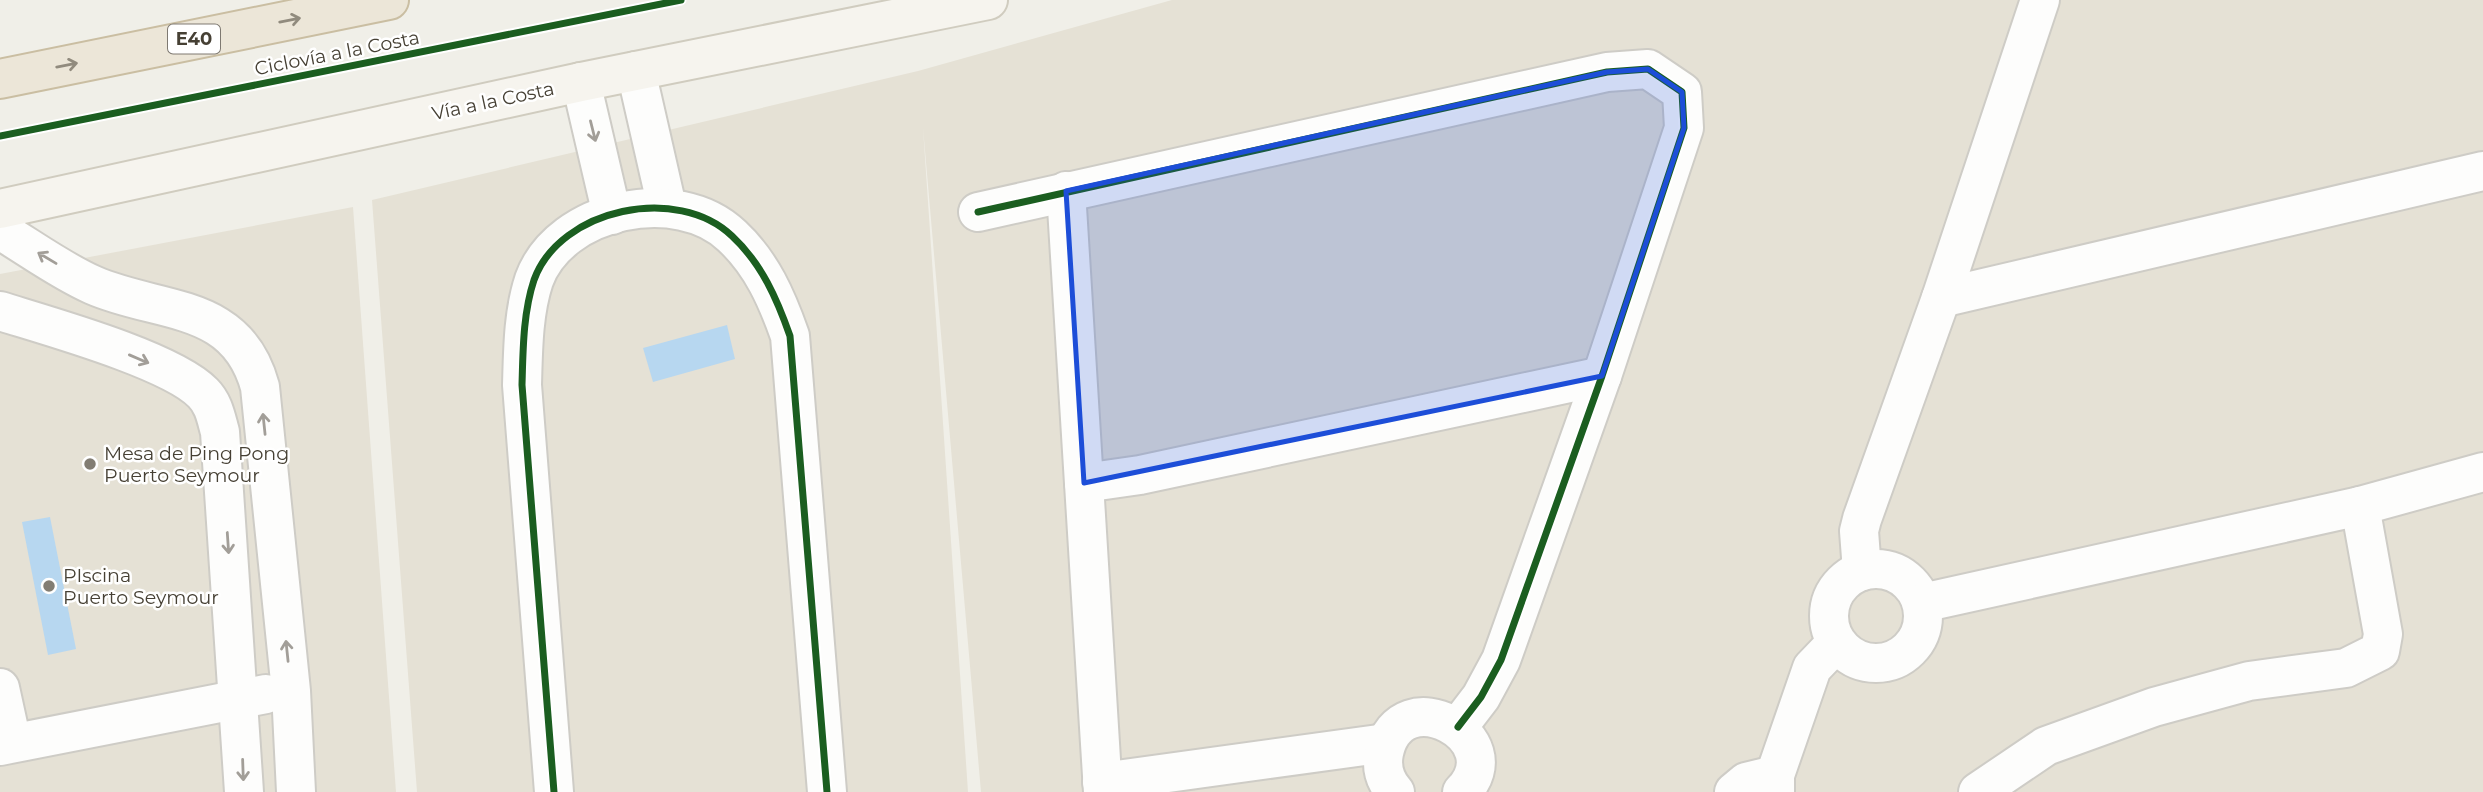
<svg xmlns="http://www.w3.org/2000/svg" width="2483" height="792" font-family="Montserrat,sans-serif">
<rect width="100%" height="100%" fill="#f0efe8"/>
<g fill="#e5e1d5">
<path d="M1172 0H2483V792H981L923 128 968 792H417L372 200 918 71Z"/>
<path d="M353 207 396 792H0V274Z"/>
</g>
<g fill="#b7d7f0">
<path d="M727 325 735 359 653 382 643 348Z"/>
<path d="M50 517 76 649 48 655 22 522Z"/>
</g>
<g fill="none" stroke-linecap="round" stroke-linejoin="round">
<g stroke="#ceccc6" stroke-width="42">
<g id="street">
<path d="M636 71 667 207"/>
<path d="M581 82 612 215"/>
<path d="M1066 191 1103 792"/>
<path d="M978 212 1607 72 1648 69 1682 92 1684 128 1602 376 1501 660 1481 697 1458 727"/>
<path d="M0 230C30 248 61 271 93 285 159 314 237 301 260 387L291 691 296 792"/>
<path d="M1941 298 2483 171"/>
<path d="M0 311C48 326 171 360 203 393 214 404 216 418 220 432L244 792"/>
<path d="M1084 483 1140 475 1602 376"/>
<circle cx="1876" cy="616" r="47"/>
<path d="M1862 571 1859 531 1862 519 1941 298 2040 0"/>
<path d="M1922 603 2360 506 2483 472"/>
<path d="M0 688 12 743"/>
<path d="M0 746 266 694"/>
<path d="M1102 782 1386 743"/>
<path d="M554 792 522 385C523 351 523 313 534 280 560 208 678 184 732 236 762 264 777 299 790 336L827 792"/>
<path d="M1395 792C1385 781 1381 768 1384 753 1400 676 1515 739 1462 792"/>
<path d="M1734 792 1746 782 1775 775"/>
<path d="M1775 792V775L1812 668 1836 643"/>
<path d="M1978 792 2046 746 2154 707 2249 681 2346 668 2380 651 2383 634 2360 506"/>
</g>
</g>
<g stroke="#d0ccbf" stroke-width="42">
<path id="secondary" d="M0 209 581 82 988 0"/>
</g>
<g stroke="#cabea2" stroke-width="42">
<path id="highway" d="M0 79 389 0"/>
</g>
<use href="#street" stroke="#fdfdfc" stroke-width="38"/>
<use href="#secondary" stroke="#f6f4ee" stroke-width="38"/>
<use href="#highway" stroke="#ece6d8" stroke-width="38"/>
<g stroke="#fff" stroke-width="11">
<g id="cycleway">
<path d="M0 136 681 0"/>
<path d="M978 212 1607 72 1648 69 1682 92 1684 128 1602 376 1501 660 1481 697 1458 727"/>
<path d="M554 792 522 385C523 351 523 313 534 280 560 208 678 184 732 236 762 264 777 299 790 336L827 792"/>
</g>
</g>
<use href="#cycleway" stroke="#1b5e20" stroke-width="7"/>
</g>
<defs><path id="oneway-shaft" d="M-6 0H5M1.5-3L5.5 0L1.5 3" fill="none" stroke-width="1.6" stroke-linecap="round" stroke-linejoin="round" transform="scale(1.75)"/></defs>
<g stroke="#918b7e">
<use href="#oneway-shaft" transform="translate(290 20) rotate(-11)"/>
<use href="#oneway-shaft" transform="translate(67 65) rotate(-11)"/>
</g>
<g stroke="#a29e98">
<use href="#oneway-shaft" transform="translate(593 131) rotate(76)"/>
<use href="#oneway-shaft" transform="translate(47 258) rotate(-149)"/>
<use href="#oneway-shaft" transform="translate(139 359) rotate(23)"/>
<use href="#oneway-shaft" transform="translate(264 424) rotate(-96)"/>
<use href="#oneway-shaft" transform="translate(228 543) rotate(86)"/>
<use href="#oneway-shaft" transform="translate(287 651) rotate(-96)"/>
<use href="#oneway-shaft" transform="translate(243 770) rotate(88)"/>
</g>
<path fill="#1d4ed8" fill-opacity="0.2" stroke="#1d4ed8" stroke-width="5" stroke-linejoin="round" d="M1648 69 1682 92 1684 128 1602 376 1084 483 1066 191 1607 72Z"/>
<g fill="#827d73" stroke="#fff" stroke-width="2.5">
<circle cx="90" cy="464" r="7"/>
<circle cx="49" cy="586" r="7"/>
</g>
<g text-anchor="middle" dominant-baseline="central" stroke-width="5" stroke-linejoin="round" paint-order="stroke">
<rect fill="#fff" stroke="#7e7971" stroke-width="2" x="168" y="24.5" width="52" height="29" rx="5"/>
<g font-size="18" font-weight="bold" fill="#464034">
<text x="194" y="39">E40</text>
</g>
<g font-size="19" fill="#464034" stroke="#fff">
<text transform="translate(337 53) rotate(-11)">Ciclovía a la Costa</text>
<text transform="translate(493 101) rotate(-12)">Vía a la Costa</text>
</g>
<g font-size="19" fill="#464034" stroke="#fff" text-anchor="start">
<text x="104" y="453">Mesa de Ping Pong<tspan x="104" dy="22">Puerto Seymour</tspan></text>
<text x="63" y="575">PIscina<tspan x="63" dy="22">Puerto Seymour</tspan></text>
</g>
</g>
</svg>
